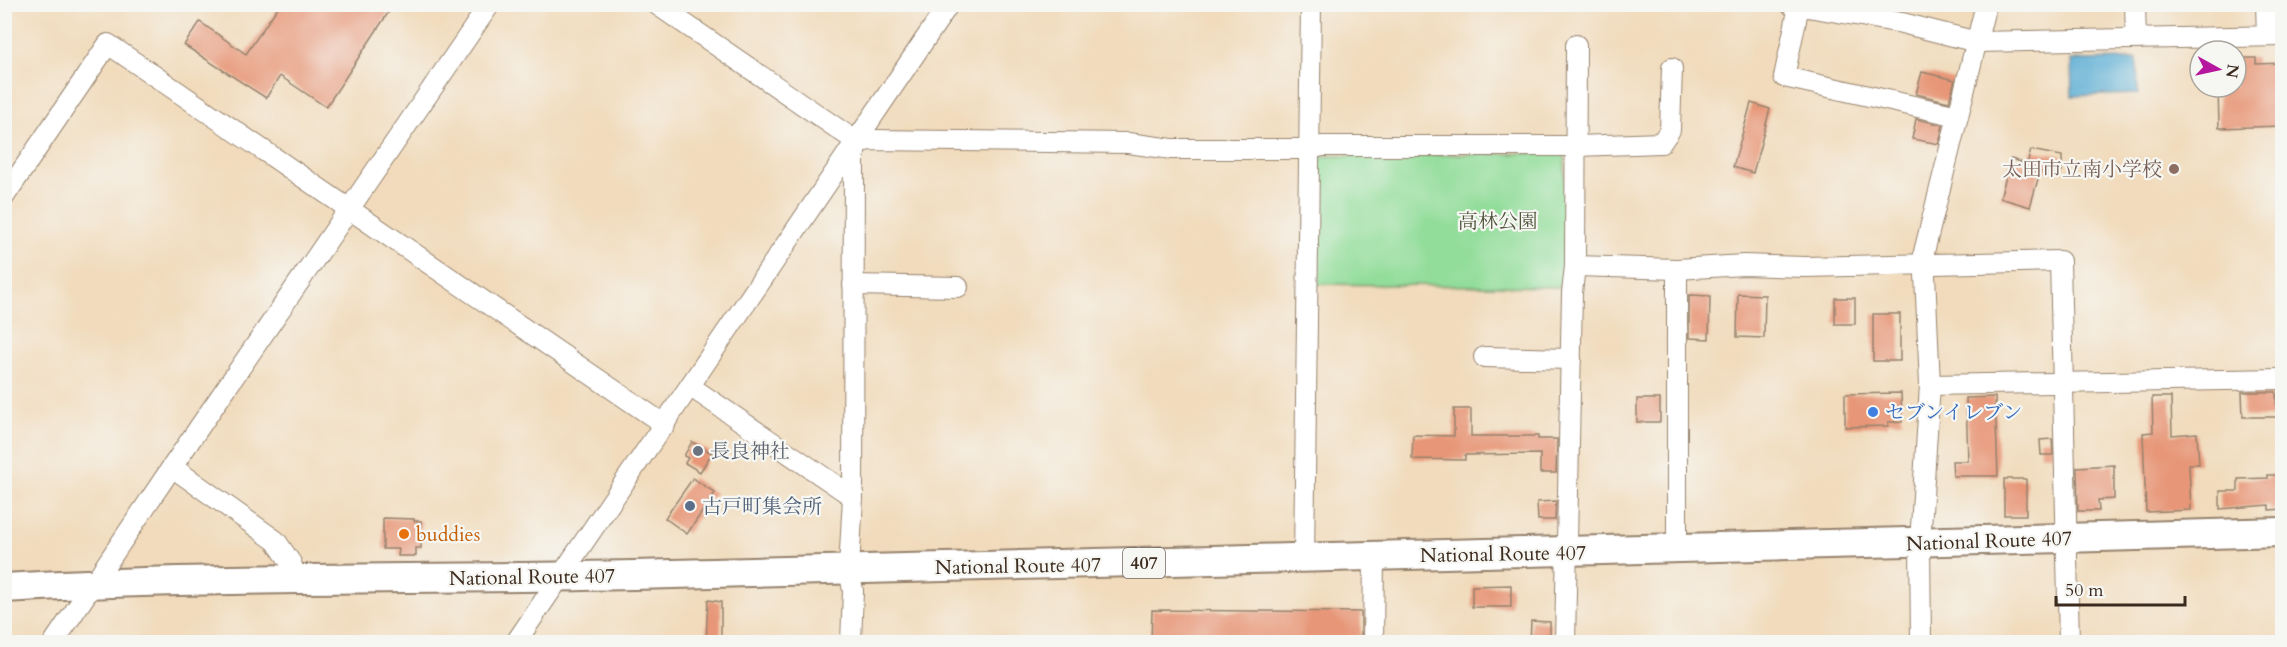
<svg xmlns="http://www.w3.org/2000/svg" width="2287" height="647" font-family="Cardo,'Noto Serif JP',serif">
<rect width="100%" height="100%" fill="#f6f6f2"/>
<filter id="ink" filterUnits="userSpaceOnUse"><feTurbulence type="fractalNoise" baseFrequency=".0167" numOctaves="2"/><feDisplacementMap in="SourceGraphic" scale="12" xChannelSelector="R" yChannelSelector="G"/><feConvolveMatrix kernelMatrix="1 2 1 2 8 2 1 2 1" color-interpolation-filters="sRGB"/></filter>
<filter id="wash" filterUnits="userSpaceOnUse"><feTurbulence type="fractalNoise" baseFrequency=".008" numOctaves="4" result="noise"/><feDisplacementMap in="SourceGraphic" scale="24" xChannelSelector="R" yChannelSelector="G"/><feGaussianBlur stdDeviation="1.35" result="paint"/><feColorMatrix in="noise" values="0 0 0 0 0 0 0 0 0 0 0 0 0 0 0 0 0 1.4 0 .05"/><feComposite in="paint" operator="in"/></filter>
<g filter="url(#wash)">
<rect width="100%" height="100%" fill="#f1dbbc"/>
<path fill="#92dd9a" stroke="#66845c" stroke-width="1.5" d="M1561 153 1565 158 1564 287 1315 284 1318 159 1324 156Z"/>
<path fill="#57abd3" stroke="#496a78" stroke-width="1.5" d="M2137 59 2138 94 2072 96 2071 60Z"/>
<g id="blocks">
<g fill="#e79677">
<path d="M280 4H394L326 107 280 76 266 98 184 45 200 22 246 54Z"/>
<path d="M2236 58H2256V64L2283 63V126L2219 128 2218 87H2236Z"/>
<path d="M1922 72 1955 80 1949 102 1916 94Z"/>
<path d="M1751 103 1770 109 1753 173 1733 167Z"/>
<path d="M1916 119 1943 125 1939 144 1912 139Z"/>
<path d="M2031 150 2062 156V171L2040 172 2030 207 2000 198 2011 159 2027 164Z"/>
<path d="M1738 294 1765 295 1764 338 1737 337Z"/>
<path d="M1689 295 1710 296 1709 339 1689 338Z"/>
<rect x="1835" y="298" width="20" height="26"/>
<rect x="1873" y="314" width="27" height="47"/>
<path d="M2242 392H2276L2277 417H2243Z"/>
<path d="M1901 393 1902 422H1888V426L1845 427V394Z"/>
<path d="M1995 397 1998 476H1953L1952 461H1968L1966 398Z"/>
<path d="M2152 397H2171L2172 435 2197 433 2199 464H2189L2191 510 2146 512 2143 433 2153 432Z"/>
<rect x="1637" y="399" width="23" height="23"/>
<path d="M1454 409H1471V436H1538V439H1557L1556 473H1540V454L1465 455V460L1412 459 1413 435 1454 436Z"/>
<path d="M2052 439 2053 455H2041L2040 440Z"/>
<path d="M692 442 712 453 700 472 685 463 688 458 684 456Z"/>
<path d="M2114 465V499L2098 500 2099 511H2078L2077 467Z"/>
<path d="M2268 475H2283V509L2269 510V505L2220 509V491H2238V479L2268 478Z"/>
<path d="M693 478 715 493 687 534 665 518Z"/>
<rect x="2004" y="479" width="22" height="36"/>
<path d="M1556 501 1555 520H1538L1537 502Z"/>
<path d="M383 518 414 519V521H421V548H416V556H398L399 549H383Z"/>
<path d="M1511 585V607H1472V586Z"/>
<path d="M708 600 721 602V642H706Z"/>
<path d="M1152 610 1361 612V642H1151Z"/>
<path d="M1531 621 1550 622V642H1530Z"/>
</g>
</g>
</g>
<g filter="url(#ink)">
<use href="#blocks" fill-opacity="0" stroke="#96826d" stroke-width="1.5"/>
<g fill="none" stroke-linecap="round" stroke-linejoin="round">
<g stroke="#96826d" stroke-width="22">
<g id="minor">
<path d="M656 4 857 142 871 140 1128 143 1172 149H1310L1322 146H1577L1661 143 1670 130 1672 68"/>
<path d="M1790 4 1902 23 1977 42 2282 36"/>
<path d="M2135 4 2136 39"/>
<path d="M2266 4 2267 36"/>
<path d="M1799 6 1784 77 1958 116"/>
<path d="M4 197 108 44 665 425"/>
<path d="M1575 266 1677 269 1744 265 1805 267 2060 261 2069 642"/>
<path d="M853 285 958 287"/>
<path d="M1484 357 1571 359"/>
<path d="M1930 385 2282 379"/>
<path d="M691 387 853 497"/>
<path d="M172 467 276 541 291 563 297 581"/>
<path d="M1677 550V269"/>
<path d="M1304 559 1311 4"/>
<path d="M54 642 172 467 490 4"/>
<path d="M516 642 949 4"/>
<path d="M851 642 853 591 849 569 853 497 854 160 856 145"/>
<path d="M1373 642 1374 557"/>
<path d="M1565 642 1572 293 1575 266 1576 45"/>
<path d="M1921 642 1920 543 1930 385 1924 252 1986 4"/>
</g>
</g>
<g stroke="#96826d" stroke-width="32">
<path id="highway" d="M4 588C214 576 424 580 634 575 1184 561 1733 548 2282 532"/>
</g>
<use href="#minor" stroke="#fff" stroke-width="20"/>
<use href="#highway" stroke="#fff" stroke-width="28"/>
</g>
</g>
<circle fill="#8d6e63" stroke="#f6f6f2" stroke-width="2" cx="2174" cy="169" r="6"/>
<circle fill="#3f7fe0" stroke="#f6f6f2" stroke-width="2" cx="1873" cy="412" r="6"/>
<circle fill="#6b7280" stroke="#f6f6f2" stroke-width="2" cx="698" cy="451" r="6"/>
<circle fill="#5c6f8a" stroke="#f6f6f2" stroke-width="2" cx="690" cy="506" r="6"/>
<circle fill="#e8710a" stroke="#f6f6f2" stroke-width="2" cx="404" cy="534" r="6"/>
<g text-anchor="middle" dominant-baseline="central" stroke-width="4.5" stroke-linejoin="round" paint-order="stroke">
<rect fill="#f6f6f2" stroke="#73675e" stroke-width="1.5" x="1123" y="548" width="42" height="30" rx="4.5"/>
<g font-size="18" font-weight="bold" fill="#3b2a1e">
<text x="1144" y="563">407</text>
</g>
<g font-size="20" fill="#785e54" stroke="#f6f6f2" text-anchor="end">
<text x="2162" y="169">太田市立南小学校</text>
</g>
<g font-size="20" fill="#51573d" stroke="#f6f6f2">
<text x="1498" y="221">高林公園</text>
</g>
<g font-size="20" fill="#366cbe" stroke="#f6f6f2" text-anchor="start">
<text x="1885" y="412">セブンイレブン</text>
</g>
<g font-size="20" fill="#5b616d" stroke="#f6f6f2" text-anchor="start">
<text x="710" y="451">長良神社</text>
</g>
<g font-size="20" fill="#4e5e75" stroke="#f6f6f2" text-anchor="start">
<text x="702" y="506">古戸町集会所</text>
</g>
<g font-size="20" fill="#c56008" stroke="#f6f6f2" text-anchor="start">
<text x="416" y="534">buddies</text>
</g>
<g font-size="20" fill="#3b2a1e" stroke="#f6f6f2">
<text transform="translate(1989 541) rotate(-2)">National Route 407</text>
<text transform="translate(1503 554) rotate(-1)">National Route 407</text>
<text transform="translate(1018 566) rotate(-1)">National Route 407</text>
<text transform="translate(532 577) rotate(-1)">National Route 407</text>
</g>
</g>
<rect width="2287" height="647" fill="none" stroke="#f6f6f2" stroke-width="24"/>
<g transform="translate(2218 69) rotate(98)"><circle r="28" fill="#f6f6f2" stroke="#aba49d" stroke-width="1.5"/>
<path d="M0-4.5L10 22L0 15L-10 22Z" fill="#b5179e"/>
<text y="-9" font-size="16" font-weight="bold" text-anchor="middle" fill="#3b2a1e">N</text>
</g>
<path d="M2056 596v9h129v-9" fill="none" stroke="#3b2a1e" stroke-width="3"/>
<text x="2065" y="596" font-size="18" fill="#3b2a1e" stroke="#f6f6f2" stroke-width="4.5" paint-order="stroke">50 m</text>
</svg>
